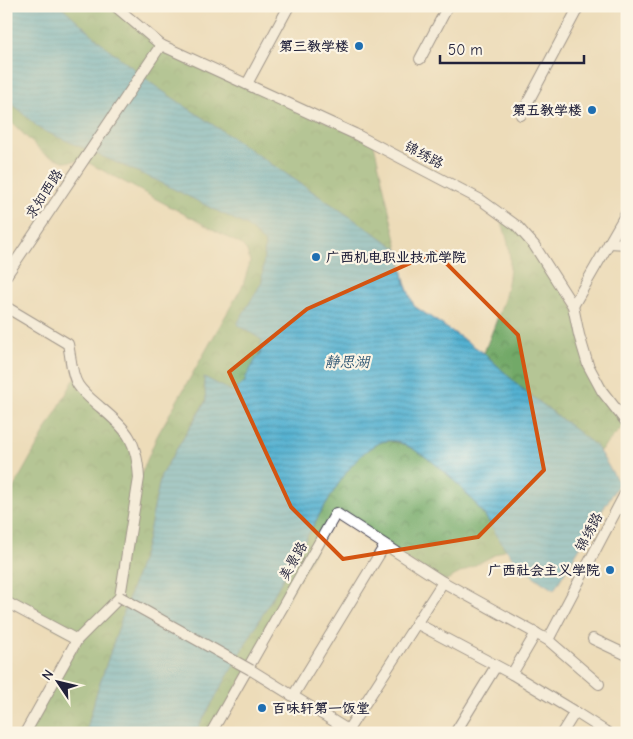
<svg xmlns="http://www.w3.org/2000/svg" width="633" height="739" font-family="'Comic Neue','LXGW WenKai TC',sans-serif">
<defs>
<pattern id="forest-crowns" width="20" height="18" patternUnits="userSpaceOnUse" patternTransform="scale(1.25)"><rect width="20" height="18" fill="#72a967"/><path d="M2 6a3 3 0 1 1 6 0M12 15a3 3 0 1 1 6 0" fill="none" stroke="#5d8956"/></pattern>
<pattern id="water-rules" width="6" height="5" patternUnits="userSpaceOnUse" patternTransform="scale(1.25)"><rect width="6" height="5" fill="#53b1d1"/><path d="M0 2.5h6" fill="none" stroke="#4490ab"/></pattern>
</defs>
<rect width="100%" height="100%" fill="#fcf5e5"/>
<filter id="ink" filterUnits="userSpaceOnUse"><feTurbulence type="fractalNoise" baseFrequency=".02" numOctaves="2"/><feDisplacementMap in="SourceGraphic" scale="10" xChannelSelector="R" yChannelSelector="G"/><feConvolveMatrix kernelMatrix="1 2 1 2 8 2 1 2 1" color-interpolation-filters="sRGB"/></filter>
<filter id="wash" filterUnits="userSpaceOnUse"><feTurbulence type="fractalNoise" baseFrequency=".0096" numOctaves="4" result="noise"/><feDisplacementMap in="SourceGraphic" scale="20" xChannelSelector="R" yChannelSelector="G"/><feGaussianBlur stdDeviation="1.12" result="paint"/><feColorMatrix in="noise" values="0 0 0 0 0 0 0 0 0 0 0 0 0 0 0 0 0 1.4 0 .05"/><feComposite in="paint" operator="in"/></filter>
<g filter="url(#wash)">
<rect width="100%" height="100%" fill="#eddcb9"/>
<g fill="url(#forest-crowns)" stroke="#4a6651">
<path d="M61 6H115L161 45 374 144 398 249 155 86 105 46Z"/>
<path d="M6 98 40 129 158 181 247 226 265 243 262 282 237 324 262 340C259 364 252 377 233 392L204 377 206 400 161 475 146 546 96 695 86 733H25L77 640 6 602V501L75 378 123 427 140 477 157 436 243 285 250 262 247 251 242 245 83 160 66 162 44 154 11 122 6 128Z"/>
<path d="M499 213 517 226 573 306 588 365 626 423 600 451 596 446 520 387 484 353C496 320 514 286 509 251 508 238 502 225 499 213Z"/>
<path d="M384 441C416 438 465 489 483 514 492 525 499 538 506 549L443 582 336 514 211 733H195L322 510C338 485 354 452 384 441Z"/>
</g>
<path fill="url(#water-rules)" stroke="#3a6a86" d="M6 6H61L105 46 155 86 398 249 405 283 414 306 484 353 520 387 596 446 619 483 554 590C536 579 518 566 505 548 497 537 491 524 483 513 461 485 432 456 399 442 366 431 337 487 322 510L195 733H86L96 695 146 546 161 475 206 401 204 377 233 392 246 381 245 379 257 357 260 356 262 340 237 324 262 282 265 243 247 226 158 181 40 129 6 98Z"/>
</g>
<g filter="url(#ink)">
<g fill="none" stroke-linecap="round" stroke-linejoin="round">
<g stroke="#403e4e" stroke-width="12">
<g id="service">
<path d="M115 6 161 45 355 134 481 200 517 226 534 245 573 306 579 335 588 365 602 391 627 423"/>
<path d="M420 59 448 6"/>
<path d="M247 84 289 6"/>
<path d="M521 115 579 6"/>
<path d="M609 243 627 244"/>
<path d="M6 276 161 45"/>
<path d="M573 306 627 212"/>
<path d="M6 307 68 344C71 357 71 374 78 385 84 394 92 400 100 407 128 430 137 441 139 478L120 597 77 640 25 733"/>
<path d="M6 602 77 640"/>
<path d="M416 623 512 674 575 712 562 733"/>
<path d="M593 639 627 655"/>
<path d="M548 640 627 490"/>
<path d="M251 670 348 730"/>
<path d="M512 674 536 633"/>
<path d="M293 696 385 545"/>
<path d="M575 712 608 733"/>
<path d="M211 733 336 513 443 582"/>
<path d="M346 733 443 582 548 640 599 684"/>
<path d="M455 733 496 666"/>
</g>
</g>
<use href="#service" stroke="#fff" stroke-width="10"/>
<g stroke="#403e4e" stroke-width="12" stroke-linecap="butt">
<path id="service-bridge" d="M120 597 251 670"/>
</g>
<use href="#service-bridge" stroke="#fff" stroke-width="10"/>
</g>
</g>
<path d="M0 0H633V739H0ZM435 252 518 335 544 470 478 537 343 559 291 507 229 372 307 309Z" fill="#eddcb9" fill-opacity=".55" fill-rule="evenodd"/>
<path fill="none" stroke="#d45411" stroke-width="4" stroke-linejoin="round" d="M435 252 518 335 544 470 478 537 343 559 291 507 229 372 307 309Z"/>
<g fill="#1f6fb2" stroke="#fcf5e5" stroke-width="2">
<circle cx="359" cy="46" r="5"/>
<circle cx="592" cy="110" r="5"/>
<circle cx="316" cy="257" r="5"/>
<circle cx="610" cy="570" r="5"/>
<circle cx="262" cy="708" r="5"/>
</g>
<g text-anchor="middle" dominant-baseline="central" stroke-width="4.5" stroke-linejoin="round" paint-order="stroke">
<g font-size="14" font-weight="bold" fill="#22223b" stroke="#fcf5e5" text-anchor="end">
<text x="349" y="46">第三教学楼</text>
<text x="582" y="110">第五教学楼</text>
<text x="326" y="257" text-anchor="start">广西机电职业技术学院</text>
<text x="600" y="570">广西社会主义学院</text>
<text x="272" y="708" text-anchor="start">百味轩第一饭堂</text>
</g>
<g font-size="14" fill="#22223b" stroke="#fcf5e5">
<text transform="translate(424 155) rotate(28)">锦绣路</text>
<text transform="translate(44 194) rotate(-57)">求知西路</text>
<text transform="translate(589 532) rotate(-62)">锦绣路</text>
<text transform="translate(293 561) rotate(-60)">美景路</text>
</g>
<g font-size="15" font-style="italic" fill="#365b77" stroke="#fcf5e5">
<text x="347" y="362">静思湖</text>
</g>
</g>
<rect width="633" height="739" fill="none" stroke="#fcf5e5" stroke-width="25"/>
<g transform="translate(58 682) rotate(305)" stroke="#fcf5e5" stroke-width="4" paint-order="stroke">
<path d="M0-4L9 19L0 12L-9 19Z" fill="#22223b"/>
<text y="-8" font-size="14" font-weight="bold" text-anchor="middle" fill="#22223b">N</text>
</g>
<path d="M440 55v8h144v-8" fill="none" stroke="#22223b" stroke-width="2.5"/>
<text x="448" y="55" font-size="15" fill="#22223b" stroke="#fcf5e5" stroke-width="4" paint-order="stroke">50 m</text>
</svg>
